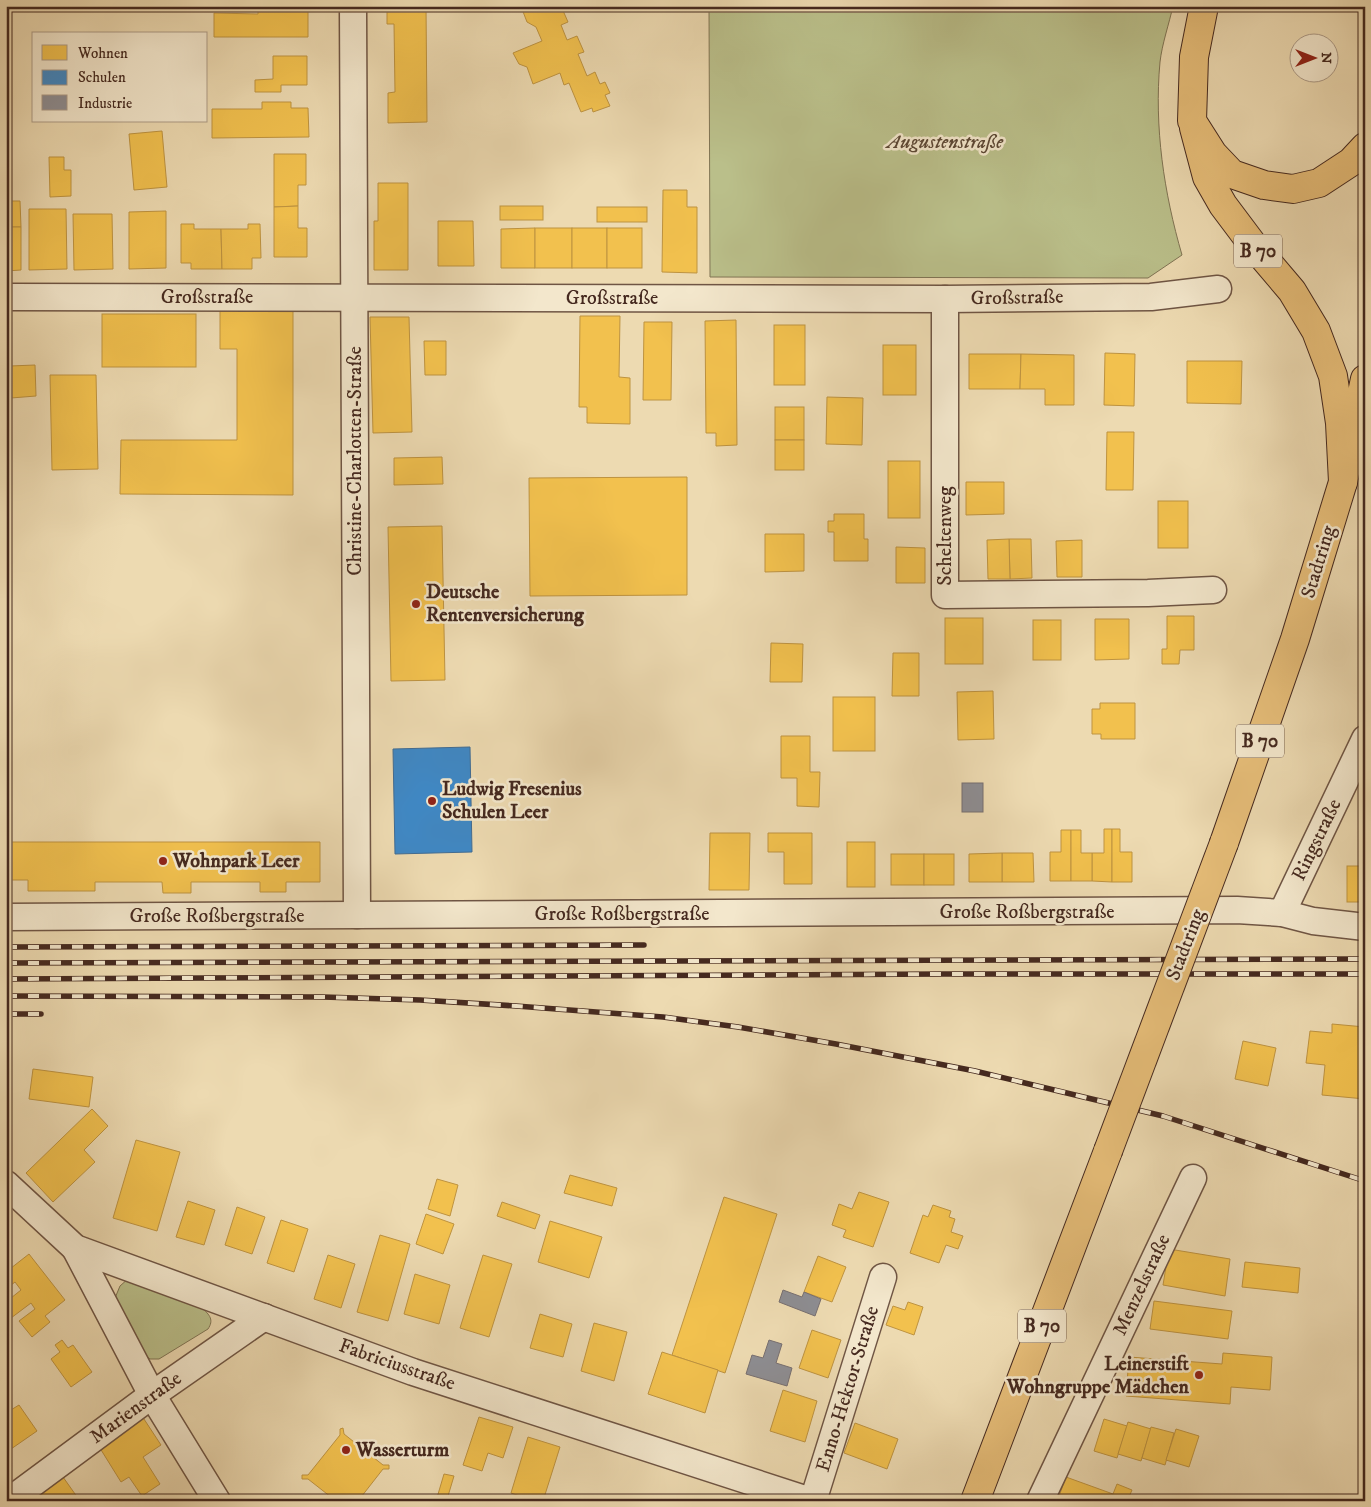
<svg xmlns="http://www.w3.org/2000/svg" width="1371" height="1507" font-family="'IM FELL DW Pica',serif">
<rect width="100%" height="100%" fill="#eddab1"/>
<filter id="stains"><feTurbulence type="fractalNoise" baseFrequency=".004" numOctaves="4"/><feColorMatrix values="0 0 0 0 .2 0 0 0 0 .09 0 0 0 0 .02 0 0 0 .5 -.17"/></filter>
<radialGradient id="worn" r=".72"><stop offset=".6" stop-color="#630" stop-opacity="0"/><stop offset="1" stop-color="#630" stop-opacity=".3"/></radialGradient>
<g fill="#babf8a" stroke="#807454">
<path d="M709 6H1173C1169 24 1162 44 1160 62 1154 127 1164 193 1182 255L1148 278 710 277Z"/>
<path d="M129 1278 202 1308C210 1315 214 1320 208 1329L159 1359H150L143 1354 115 1298 120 1286Z"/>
</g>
<g fill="#f2c14e" stroke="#be9340">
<path d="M258 6H308V37H214V13L258 14Z"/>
<path d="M387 6H426L427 122 388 123V93L395 92 394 24H387Z"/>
<path d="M516 6H561L568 22 561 25 567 40 577 36 584 52 578 54 587 76 595 72 600 84 605 82 610 93 605 95 610 106 593 112 592 108 581 112 569 83 564 85 560 73 533 84 527 67 519 64 513 53 542 41 536 27 527 22 522 9Z"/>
<path d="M273 56H307V85H281V92H255V80L273 79Z"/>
<path d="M262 102H291V108H308L309 137 212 138V109H262Z"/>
<path d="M162 131 167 187 134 190 129 134Z"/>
<path d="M274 154H306V185H298V206L274 207Z"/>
<path d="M49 157H64V170H71V196L50 197Z"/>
<path d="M378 183H408V270H374V221H378Z"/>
<path d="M663 190H687V207H697V273L662 272Z"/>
<path d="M6 201H20L21 227H6Z"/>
<path d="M298 206V228H307V257H274V207Z"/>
<rect x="500" y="206" width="43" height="14"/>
<rect x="597" y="207" width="50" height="15"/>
<path d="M29 209H66L67 269 29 270Z"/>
<path d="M166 211V268L129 269V212Z"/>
<path d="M73 214H112L113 269 74 270Z"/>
<path d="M438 221H473L474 266H438Z"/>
<path d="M181 224H194V229H221L222 269H191V263H181Z"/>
<path d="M248 224H260L261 258H252V269H222L221 229H248Z"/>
<path d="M6 227H21V270L6 271Z"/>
<path d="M535 228V268H501V229Z"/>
<rect x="535" y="228" width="37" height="40"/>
<rect x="572" y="228" width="35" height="40"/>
<rect x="607" y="228" width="35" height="40"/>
<path d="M220 309 293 310V495L120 494 121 440H237V349H220Z"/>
<rect x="102" y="314" width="94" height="53"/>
<path d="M580 316H620L619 377 630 378V424L587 423V407H579Z"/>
<path d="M370 317H409L412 432 373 433Z"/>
<path d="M736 320 737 445 716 446V433H706L705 321Z"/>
<path d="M644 322H672L671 400H643Z"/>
<rect x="774" y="325" width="31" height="60"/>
<path d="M424 341H446V375H425Z"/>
<rect x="883" y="345" width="33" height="50"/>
<path d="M1105 353 1135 354 1134 406 1104 405Z"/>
<path d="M969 354H1021L1020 389H969Z"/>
<path d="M1021 354 1074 355V405H1045V389H1020Z"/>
<path d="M1187 361H1242L1241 404 1187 403Z"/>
<path d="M35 365 36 396 11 398 10 366Z"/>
<path d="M50 375H96L98 469 52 470Z"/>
<path d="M827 397 863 398 862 445 826 444Z"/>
<rect x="775" y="407" width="29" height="33"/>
<path d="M1107 432H1134L1133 490H1106Z"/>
<rect x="775" y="440" width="29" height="30"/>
<path d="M442 457 443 484 394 485V458Z"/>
<rect x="888" y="461" width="32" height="57"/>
<path d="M687 477V595L530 596 529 478Z"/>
<path d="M966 482H1004V514L966 515Z"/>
<rect x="1158" y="501" width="30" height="47"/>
<path d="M834 514H864V539H868V561H834V532H828V521H834Z"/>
<path d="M442 526 445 680 391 681 388 527Z"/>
<path d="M765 534H804V571L765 572Z"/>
<path d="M1009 539H1031L1032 578 1010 579Z"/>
<path d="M1009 539 1010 579H988L987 540Z"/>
<path d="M1082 540V577H1057L1056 541Z"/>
<path d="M896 547 925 548V583H896Z"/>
<path d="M1167 616H1194V650H1180L1179 664H1162V649H1167Z"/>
<rect x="945" y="618" width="38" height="46"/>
<path d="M1095 619H1129V659L1095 660Z"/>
<rect x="1033" y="620" width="28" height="40"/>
<path d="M771 643 803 644 802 682H770Z"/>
<path d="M893 653H919V696H892Z"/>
<path d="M993 691 994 739 958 740 957 692Z"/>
<rect x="833" y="697" width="42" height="54"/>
<path d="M1100 703H1135V739H1101V734H1092V709H1100Z"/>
<path d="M781 736H810V772H820L819 807 797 806V778H781Z"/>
<path d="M1104 829H1112V882L1092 881V853H1104Z"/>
<path d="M1112 829H1120V852H1132V882H1112Z"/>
<path d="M1061 830H1071V881H1050V852H1061Z"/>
<path d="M1071 830H1081V853H1092V881H1071Z"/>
<path d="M710 833H750L749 890H709Z"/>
<path d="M768 833H812V884H784V852H768Z"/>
<path d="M6 842H320V882H286V892H260V882H191V893H163L162 882H95V891H28V880H6Z"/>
<rect x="847" y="842" width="28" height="45"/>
<path d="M1002 853H1033L1034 882H1002Z"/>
<path d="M1002 853V882H969V854Z"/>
<rect x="891" y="854" width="33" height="31"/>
<rect x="924" y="854" width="30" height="31"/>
<rect x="1347" y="866" width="18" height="36"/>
<path d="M1332 1024 1365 1027V1099L1322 1095 1325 1065 1306 1063 1310 1031 1332 1033Z"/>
<path d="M1243 1041 1276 1048 1268 1086 1235 1079Z"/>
<path d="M33 1069 93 1077 89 1107 29 1099Z"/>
<path d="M92 1109 108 1126 84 1150 95 1162 53 1202 26 1173Z"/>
<path d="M136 1140 180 1152 157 1231 113 1218Z"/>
<path d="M570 1175 617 1188 612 1206 564 1193Z"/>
<path d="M437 1179 458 1185 450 1216 428 1209Z"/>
<path d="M859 1192 889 1202 873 1247 843 1237 846 1230 832 1225 839 1204 852 1209Z"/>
<path d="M724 1197 777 1214 725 1373 672 1355Z"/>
<path d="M188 1201 215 1210 204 1245 176 1237Z"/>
<path d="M502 1202 540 1215 535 1229 497 1216Z"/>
<path d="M933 1205 951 1211 949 1217 955 1219 951 1232 963 1236 958 1249 946 1245 939 1263 910 1253 923 1215 928 1217Z"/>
<path d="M237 1207 265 1217 252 1254 225 1245Z"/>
<path d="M426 1214 454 1224 443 1254 416 1244Z"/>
<path d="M281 1220 308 1229 294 1272 267 1263Z"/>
<path d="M550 1221 602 1237 589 1278 538 1262Z"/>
<path d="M380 1235 410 1244 388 1321 357 1312Z"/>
<path d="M1169 1249 1230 1259 1225 1296 1163 1285Z"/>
<path d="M29 1254 65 1300 45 1316 50 1322 32 1337 19 1321 35 1309 31 1303 11 1318 6 1312V1302L21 1290 15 1282 6 1289V1272Z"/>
<path d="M328 1255 355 1264 341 1308 314 1299Z"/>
<path d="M483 1255 512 1264 489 1337 460 1328Z"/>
<path d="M818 1256 846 1267 832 1302 804 1292Z"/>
<path d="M1245 1262 1300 1268 1298 1293 1242 1287Z"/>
<path d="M415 1274 450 1285 439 1324 404 1314Z"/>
<path d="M1154 1301 1232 1311 1228 1339 1150 1329Z"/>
<path d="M908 1302 923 1307 914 1335 886 1325 893 1306 905 1310Z"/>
<path d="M540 1314 572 1324 563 1357 530 1348Z"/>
<path d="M594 1323 627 1332 614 1381 581 1371Z"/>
<path d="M812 1330 841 1340 828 1378 799 1368Z"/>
<path d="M62 1340 68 1348 73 1345 92 1372 71 1387 51 1359 60 1352 55 1345Z"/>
<path d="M662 1352 718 1370 705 1413 648 1394Z"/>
<path d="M1223 1353 1272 1357 1270 1390 1231 1387 1230 1404 1126 1396 1129 1357 1222 1364Z"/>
<path d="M783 1390 817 1401 805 1442 770 1431Z"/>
<path d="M19 1405 37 1431 11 1449 6 1443V1413Z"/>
<path d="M142 1416 161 1445 143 1457 160 1484 142 1496 129 1477 121 1482 98 1445Z"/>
<path d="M479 1417 513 1427 503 1458 488 1453 482 1471 463 1465Z"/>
<path d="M1104 1419 1127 1426 1117 1458 1094 1451Z"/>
<path d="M1128 1422 1151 1429 1141 1461 1118 1454Z"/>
<path d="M855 1423 898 1439 887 1469 844 1453Z"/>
<path d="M1151 1427 1174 1433 1165 1465 1142 1458Z"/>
<path d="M343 1428 344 1434 383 1465H389V1469H383L358 1501H336L308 1479H302V1475H308L340 1435V1429Z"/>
<path d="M1176 1429 1199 1436 1189 1467 1166 1460Z"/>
<path d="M528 1437 560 1447 543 1501H534L511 1493Z"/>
<path d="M444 1474 454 1476 448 1496 463 1501H436Z"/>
<path d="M63 1477 80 1501H30Z"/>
<path d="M1066 1477 1113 1494 1117 1484 1132 1490 1129 1497 1139 1500 1063 1501 1058 1499Z"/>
<path d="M747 1495 766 1501H746Z"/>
</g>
<path fill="#3f88c5" stroke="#416c93" d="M470 747 472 852 395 854 393 749Z"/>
<g fill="#8d8d92" stroke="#776f70">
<rect x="962" y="783" width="21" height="29"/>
<path d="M783 1290 802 1297 804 1292 821 1299 815 1316 779 1302Z"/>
<path d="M769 1340 782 1344 776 1363 792 1368 787 1386 746 1374 752 1355 763 1358Z"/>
</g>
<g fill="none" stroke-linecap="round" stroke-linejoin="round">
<g stroke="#6f5544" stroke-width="29">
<g id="minor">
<path d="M353 6 357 915"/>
<path d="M6 297 945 299 1151 297 1218 289"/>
<path d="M945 299V595L1148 593 1213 590"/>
<path d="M1282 913 1365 739"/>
<path d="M6 917 1237 910 1282 913 1313 921 1365 927"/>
<path d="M6 1184 75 1248 413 1372 811 1501"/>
<path d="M75 1248 152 1395 217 1501"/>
<path d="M9 1501 152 1395 264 1317"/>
<path d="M813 1501 883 1277"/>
<path d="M1040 1501 1193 1178"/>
</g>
</g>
<g stroke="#45291f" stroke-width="30">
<g id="major">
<path d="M1194 128 1207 177 1223 205 1253 245 1292 291 1316 331 1333 376 1340 423 1343 482 1295 639 1224 843"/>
<path d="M975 1501 1108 1151"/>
</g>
</g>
<g stroke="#45291f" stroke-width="30">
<g id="highway">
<path d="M1204 6 1194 57 1192 121 1213 154 1232 174 1264 185 1293 189 1319 183 1351 162 1365 147"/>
<path d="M1343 482 1365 379"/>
</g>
</g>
<use href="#minor" stroke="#f3e7cc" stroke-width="26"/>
<use href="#major" stroke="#e6bd78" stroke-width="28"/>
<use href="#highway" stroke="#e6bd78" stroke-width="28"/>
<g stroke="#45291f" stroke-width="5.5">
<g id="rail">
<path d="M6 947 644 945"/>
<path d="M6 963 1365 959"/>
<path d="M6 979 944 974H1365"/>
<path d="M6 996 323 997 420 1000 516 1006 663 1017 738 1027 836 1044 975 1071 1163 1116 1365 1181"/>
<path d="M6 1014H41"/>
</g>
</g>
<use href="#rail" stroke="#f3e7cc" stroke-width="4" stroke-dasharray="11" stroke-linecap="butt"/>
<g stroke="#45291f" stroke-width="30" stroke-linecap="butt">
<path id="major-bridge" d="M1108 1151 1224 843"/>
</g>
<use href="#major-bridge" stroke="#e6bd78" stroke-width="28"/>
</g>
<g fill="#8f2418" stroke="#f3e7cc" stroke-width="2">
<circle cx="416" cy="604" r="5"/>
<circle cx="432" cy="801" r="5"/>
<circle cx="163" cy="861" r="5"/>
<circle cx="1199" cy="1375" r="5"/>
<circle cx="346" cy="1450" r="5"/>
</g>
<g text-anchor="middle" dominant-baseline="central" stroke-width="5" stroke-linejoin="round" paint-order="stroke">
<g fill="#f3e7cc" stroke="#796253" stroke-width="1">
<rect x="1234" y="234.5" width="48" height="33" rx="4"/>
<rect x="1236" y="724.5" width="48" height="33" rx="4"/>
<rect x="1018" y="1309.5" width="48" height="33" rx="4"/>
</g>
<g font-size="19" font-weight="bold" fill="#45291f">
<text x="1258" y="251">B 70</text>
<text x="1260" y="741">B 70</text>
<text x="1042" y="1326">B 70</text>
</g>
<g font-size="20" font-style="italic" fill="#5c4734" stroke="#f3e7cc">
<text x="945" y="142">Augustenstraße</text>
</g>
<g font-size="20" fill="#45291f" stroke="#f3e7cc">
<text x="207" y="297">Großstraße</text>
<text x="612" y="298">Großstraße</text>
<text transform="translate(1017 298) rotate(-1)">Großstraße</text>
<text transform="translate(355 461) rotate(-90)">Christine-Charlotten-Straße</text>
<text transform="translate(945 536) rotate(-90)">Scheltenweg</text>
<text transform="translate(1319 562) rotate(-73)">Stadtring</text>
<text transform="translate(1317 840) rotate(-64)">Ringstraße</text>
<text x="1027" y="912">Große Roßbergstraße</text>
<text x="622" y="914">Große Roßbergstraße</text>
<text x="217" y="916">Große Roßbergstraße</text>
<text transform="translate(1186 945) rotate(-69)">Stadtring</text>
<text transform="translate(1142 1285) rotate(-65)">Menzelstraße</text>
<text transform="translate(397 1365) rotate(19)">Fabriciusstraße</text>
<text transform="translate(848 1389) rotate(-73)">Enno-Hektor-Straße</text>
<text transform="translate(136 1408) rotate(-36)">Marienstraße</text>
</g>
<g font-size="20" font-weight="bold" fill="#45291f" stroke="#f3e7cc" text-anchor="start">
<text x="426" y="592">Deutsche<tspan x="426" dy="23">Rentenversicherung</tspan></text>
<text x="442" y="789">Ludwig Fresenius<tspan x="442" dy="23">Schulen Leer</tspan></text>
<text x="173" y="861">Wohnpark Leer</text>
<text x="1189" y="1364" text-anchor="end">Leinerstift<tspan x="1189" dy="23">Wohngruppe Mädchen</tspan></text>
<text x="356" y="1450">Wasserturm</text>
</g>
</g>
<rect width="1371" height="1507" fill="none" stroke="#eddab1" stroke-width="25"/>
<rect x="8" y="8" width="1356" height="1492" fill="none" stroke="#45291f" stroke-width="2.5"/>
<rect x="12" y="12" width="1346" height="1482" fill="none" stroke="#45291f"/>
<rect x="32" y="32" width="175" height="90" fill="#f3e7cc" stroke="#ad9b87"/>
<rect x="42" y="45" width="25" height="15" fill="#f2c14e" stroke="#ad9b87"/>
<text x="78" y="58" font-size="15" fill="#45291f">Wohnen</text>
<rect x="42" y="70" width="25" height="15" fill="#3f88c5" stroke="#ad9b87"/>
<text x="78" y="82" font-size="15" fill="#45291f">Schulen</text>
<rect x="42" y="95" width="25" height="15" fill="#8d8d92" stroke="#ad9b87"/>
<text x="78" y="108" font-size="15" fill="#45291f">Industrie</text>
<g transform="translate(1314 58) rotate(90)"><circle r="24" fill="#f3e7cc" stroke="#ad9b87"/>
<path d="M0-4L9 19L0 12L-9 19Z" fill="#8f2418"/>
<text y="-8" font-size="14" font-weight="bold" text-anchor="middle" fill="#45291f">N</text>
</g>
<rect width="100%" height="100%" filter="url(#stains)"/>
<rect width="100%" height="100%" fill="url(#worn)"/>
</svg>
